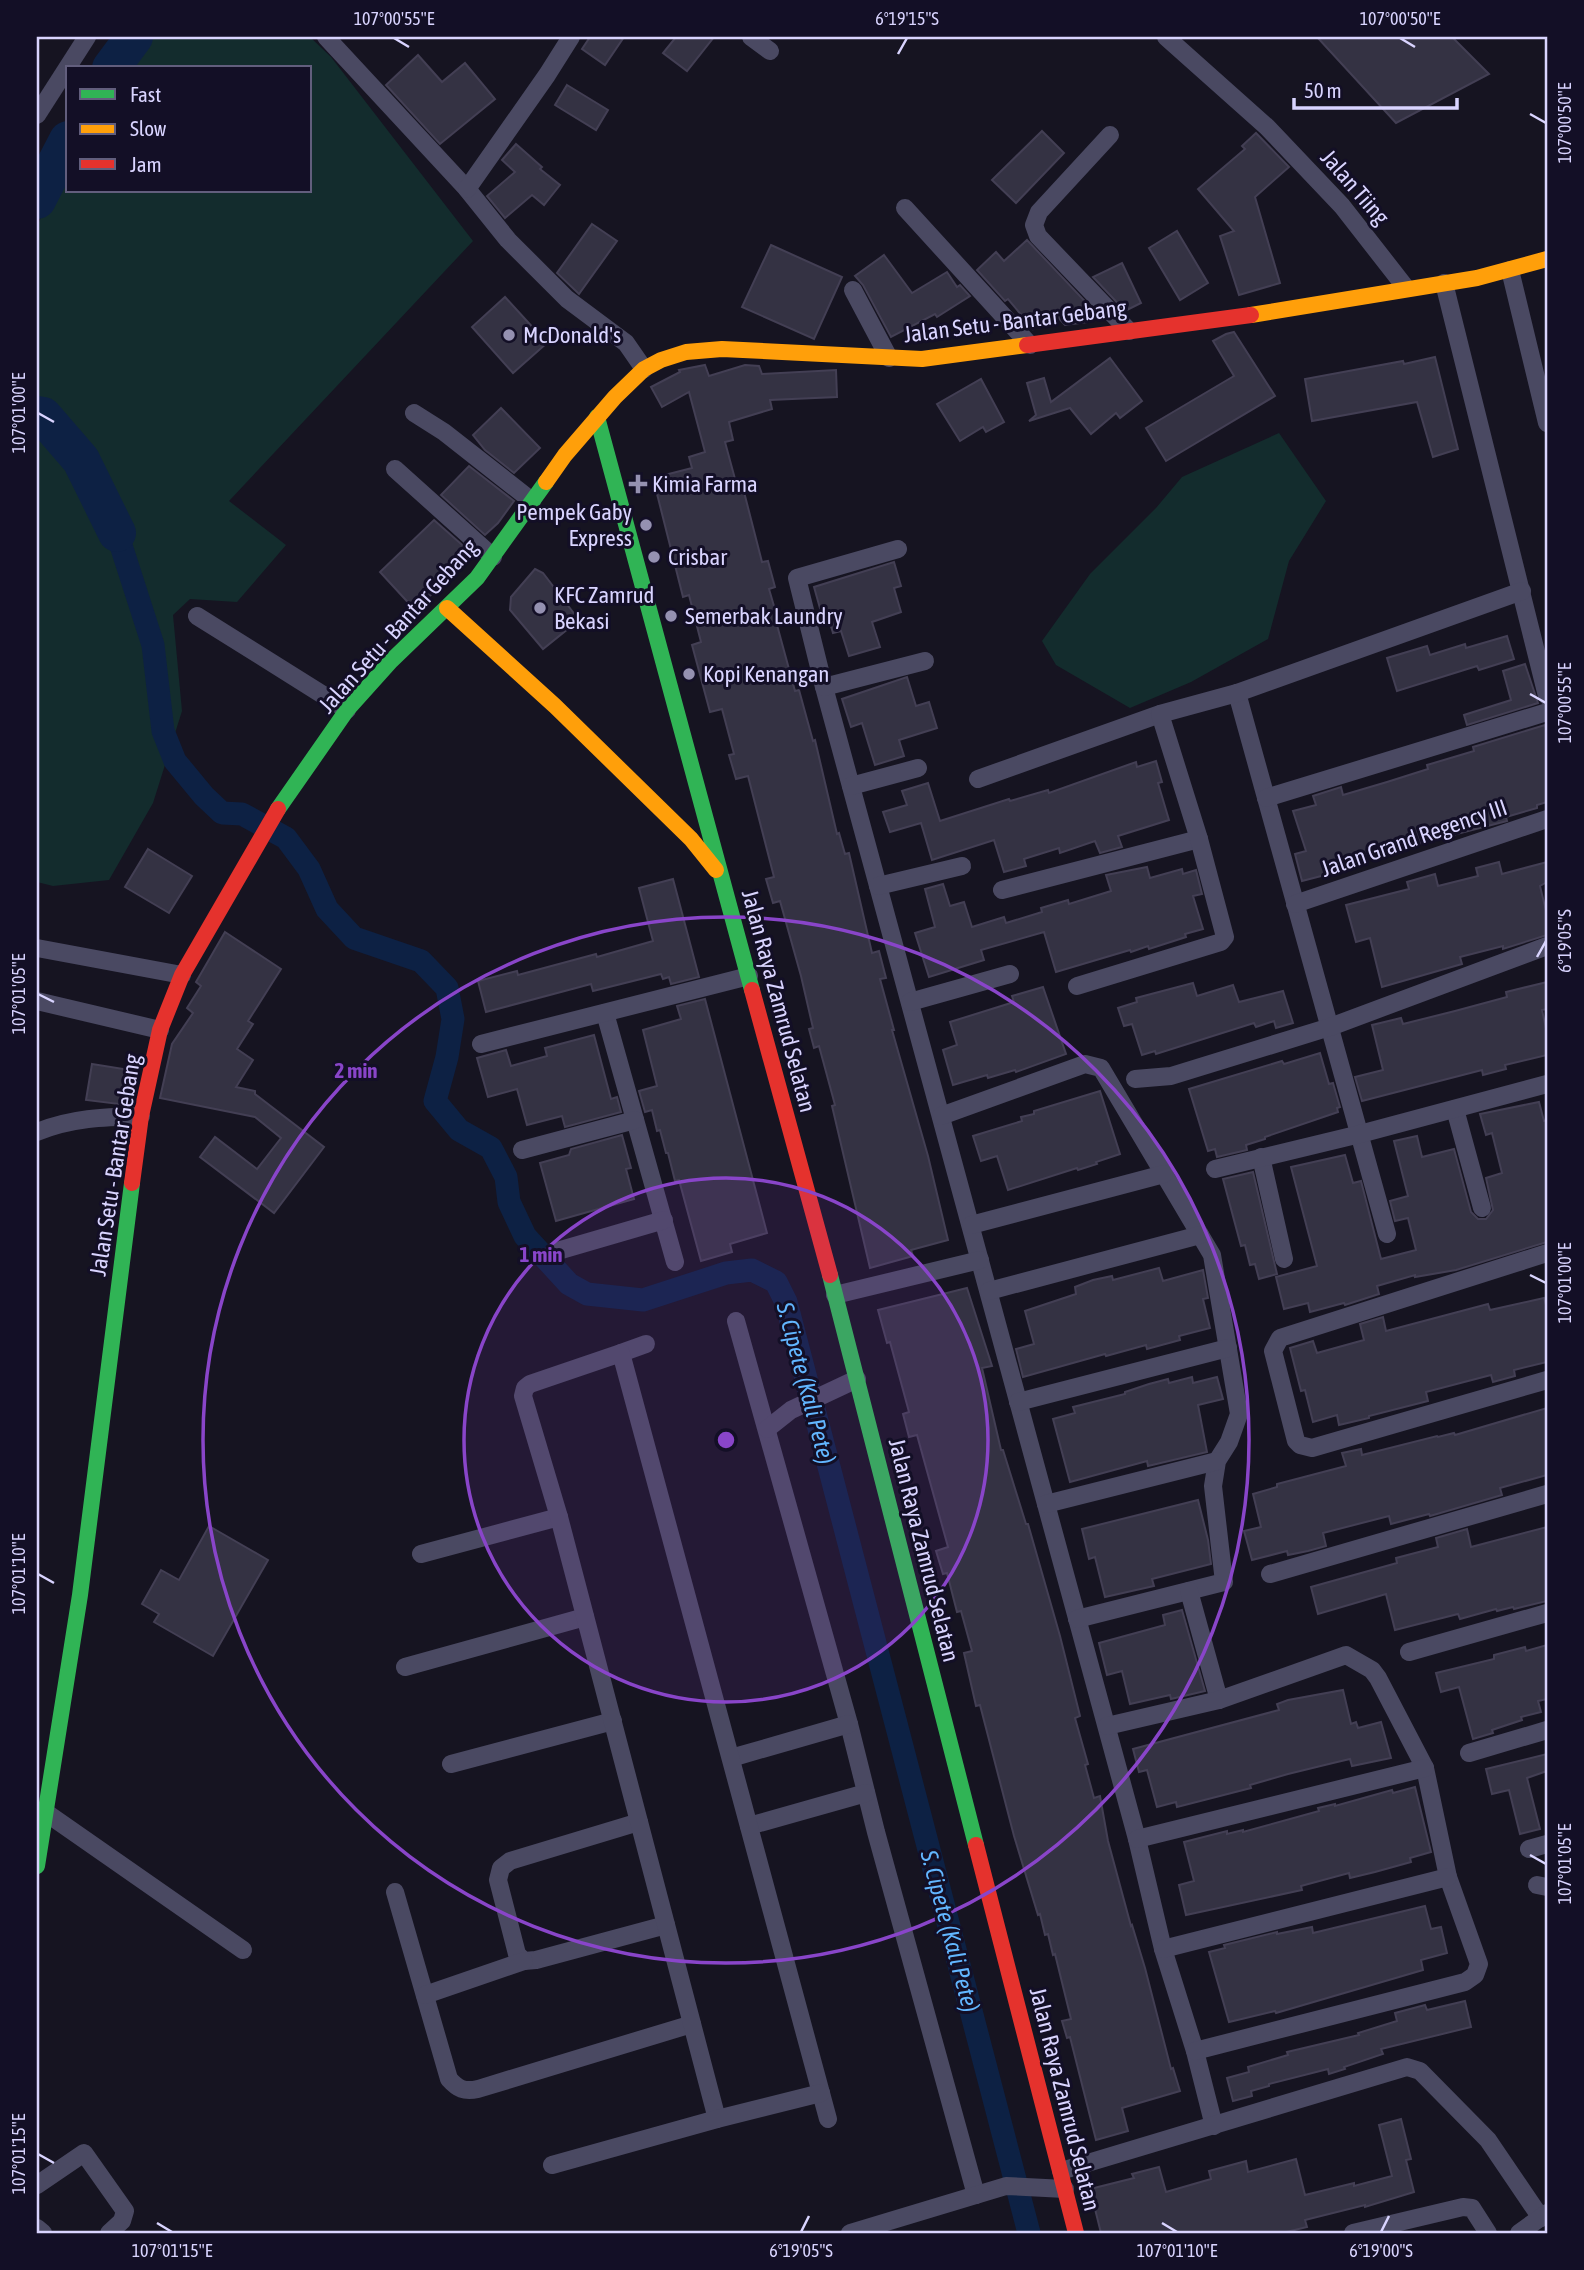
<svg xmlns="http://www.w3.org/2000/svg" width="1584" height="2270" font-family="'Asap Condensed',sans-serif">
<rect width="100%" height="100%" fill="#161421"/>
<g fill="#132c2d">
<path d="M148 37H310L331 57 473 241 229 501 286 545 237 602 190 599 173 615 182 711 153 803 109 880 53 886 37 882V227L46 205 68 164V191H310V68H126Z"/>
<path d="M1279 433 1326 501 1289 561 1268 639 1191 682 1130 708 1056 665 1042 641 1090 574 1156 508 1182 477Z"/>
</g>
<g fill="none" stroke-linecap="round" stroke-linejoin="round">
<path stroke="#0d2144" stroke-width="23" d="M117 533 153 645 163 731 175 761 204 796 222 813 242 814 286 838 309 869 327 909 354 938 421 961 447 988 453 1019 447 1057 435 1101 459 1130 491 1148 506 1177 509 1202 525 1236 569 1284 587 1294 643 1300 726 1273 752 1270 776 1282 786 1302 1029 2233"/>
<g stroke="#0d2144" stroke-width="38">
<path d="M111 68 134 37"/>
<path d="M37 200 68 140"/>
<path d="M37 415 43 416 81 460 117 533"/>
</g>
</g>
<g fill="#343243" stroke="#433f54" stroke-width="2">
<path d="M590 37H624L605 65 582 49Z"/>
<path d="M676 37H714L687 71 663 53Z"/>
<path d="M1317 37H1452L1489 74 1396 123Z"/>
<path d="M418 55 442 82 465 63 495 99 440 144 386 85Z"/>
<path d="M567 85 608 110 596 130 555 105Z"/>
<path d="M1042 131 1064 153 1016 203 992 180Z"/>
<path d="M1256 133 1289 167 1255 197 1280 283 1239 295 1220 236 1234 231 1198 189 1245 149 1242 146Z"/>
<path d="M516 144 542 167 540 169 560 185 544 205 532 195 505 218 487 196 515 172 502 160Z"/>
<path d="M592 224 617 241 579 294 557 273Z"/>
<path d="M1177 231 1208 283 1180 300 1149 248Z"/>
<path d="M1027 240 1096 313 1087 322 1065 325 1054 313 1033 329 1008 299 1005 301 977 270 996 252 1004 261Z"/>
<path d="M771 245 842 277 814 339 742 307Z"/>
<path d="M884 255 912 293 947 272 957 287 960 285 970 296 937 317 935 314 891 337 863 285 855 276Z"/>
<path d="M1122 263 1141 303 1125 311 1093 277Z"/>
<path d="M505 297 547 343 513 373 472 327Z"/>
<path d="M1234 332 1275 396 1166 461 1146 428 1234 376 1213 341 1226 334Z"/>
<path d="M1435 357 1458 449 1433 457 1417 402 1312 421 1305 379 1403 361 1404 364Z"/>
<path d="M1110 358 1142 401 1120 418 1116 413 1091 434 1070 408 1029 421 1036 415 1027 383 1044 378 1051 402Z"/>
<path d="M705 365 709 376 745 365 759 366 762 374 836 370 837 397 770 400 772 409 729 422 733 440 725 442 738 490 743 488 762 562 768 561 775 587 769 589 776 613 774 614 795 691 799 690 813 741 815 740 837 834 839 833 845 854 849 853 872 953 879 951 886 978 880 979 894 1030H892L928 1156 948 1240 911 1250 913 1256 870 1268 832 1106 835 1105 819 1046 814 1048 809 1029 813 1028 801 976 780 901 773 903 766 879 774 877 748 776 736 779 729 755 734 754 722 709 710 712 692 645 701 642 689 595 683 597 653 478 692 468 689 457 705 452 689 392 662 407 651 387 680 372 679 370Z"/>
<path d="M981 379 1004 422 986 432 983 427 960 441 937 404Z"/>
<path d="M501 408 540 448 514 473 485 450 473 435Z"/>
<path d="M469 466 514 501 498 523 485 535 441 495Z"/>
<path d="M434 520 469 551 457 562 461 566 415 610 380 572Z"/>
<path d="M894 562 901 586 894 588 901 612 872 622 880 647 849 656 841 631 833 633 826 610 821 612 814 587Z"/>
<path d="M535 569 543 573 579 620 543 649 510 610 511 597Z"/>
<path d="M1507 636 1514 659 1479 670 1477 666 1397 691 1387 658 1427 646 1430 655 1465 644 1466 648Z"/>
<path d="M1525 664 1538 703 1467 725 1464 715 1511 700 1503 671Z"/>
<path d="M907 677 916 706 929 702 937 728 899 740 904 756 875 765 862 723 851 727 842 699Z"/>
<path d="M1545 725 1547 732V802L1537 805V808L1506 817 1507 821 1406 847 1405 844 1365 855V858L1351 862 1352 864 1328 871 1329 874 1302 881 1295 854 1306 851 1293 811 1316 805 1313 796 1341 787 1343 795 1387 782 1428 769 1427 765 1474 751 1473 747Z"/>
<path d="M1156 761 1162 782 1158 783 1169 820 1118 836 1122 847 1100 853 1095 841 1060 853 1059 848 1024 859 1026 866 1004 872 994 840 932 860 921 823 890 832 883 812 907 805 902 791 928 783 940 821 1009 799 1010 801 1048 790 1049 793 1136 762 1137 767Z"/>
<path d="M148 849 192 876 169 913 125 887Z"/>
<path d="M1499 862 1502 874 1547 862V882L1540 886 1547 915V935L1503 949V946L1460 957 1462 964 1382 987 1370 938 1356 942 1346 905 1409 889 1407 882 1435 874 1438 886 1478 876 1476 868Z"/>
<path d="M1147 867 1150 878 1182 869 1183 874 1196 870 1202 894 1193 896 1203 929 1185 934 1186 937 1149 949 1148 946 1131 952 1130 950 1056 972 1044 932 981 950 984 960 929 977 915 933 935 927 925 889 943 884 950 906 964 902 972 927 1004 917 1006 923 1042 912 1041 908 1068 900 1069 904 1111 891 1106 875Z"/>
<path d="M673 879 699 977 671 984 669 977 663 979 661 974 593 991 591 984 486 1012 478 981 517 971 518 975 596 954 597 957 653 941 639 888Z"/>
<path d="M225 932 281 969 248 1021 253 1024 237 1049 253 1060 236 1087 255 1091V1094L324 1147 274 1213 200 1157 215 1137 257 1169 281 1138 255 1117 160 1098 172 1044 193 1013 187 1008 201 986 196 982Z"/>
<path d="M1547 982V1009L1542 1010 1547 1033V1055L1505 1065 1506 1069 1483 1075 1482 1070 1362 1101 1355 1077 1383 1070 1372 1025 1401 1018 1403 1024 1455 1011 1507 997 1506 992Z"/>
<path d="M1193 983 1197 996 1233 985 1239 1002 1283 991 1293 1023 1276 1028 1274 1021 1256 1027 1254 1023 1156 1054 1155 1051 1142 1055 1132 1024 1124 1026 1118 1008 1137 1002 1136 998Z"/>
<path d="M1043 987 1066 1054 1016 1072 1015 1070 988 1078 987 1075 953 1085 943 1050 957 1045 950 1022 1014 1002 1012 996Z"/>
<path d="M705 999 767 1233 730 1244 732 1252 701 1261 679 1180 675 1181 668 1153H666L660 1130 657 1131 652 1110 645 1112 639 1091 657 1086 643 1030 681 1019 677 1006Z"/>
<path d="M594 1035 611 1099 617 1097 621 1112 565 1127 562 1116 527 1125 517 1089 488 1097 477 1058 506 1050 511 1066 547 1056 545 1048Z"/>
<path d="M1320 1053 1329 1084 1333 1083 1340 1107 1337 1108 1338 1112 1265 1137V1139L1246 1145 1247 1150 1217 1157 1215 1149 1208 1151 1189 1089 1282 1061 1284 1064Z"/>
<path d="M92 1064 136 1071 127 1105 86 1100Z"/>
<path d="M1100 1091 1120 1154 1096 1162 1097 1164 1078 1170 1077 1168 1008 1190 997 1156 981 1161 973 1136 1022 1121 1021 1117 1034 1114V1111Z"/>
<path d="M1539 1102 1544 1121 1547 1120V1242L1456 1270 1415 1277V1275L1377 1286 1379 1294 1345 1305 1344 1303 1310 1312 1308 1303 1284 1309 1276 1277 1317 1266 1291 1167 1345 1155 1353 1183 1361 1181 1381 1259 1416 1250 1408 1218 1395 1221 1390 1201 1408 1196 1394 1141 1417 1136 1422 1157 1454 1149 1471 1212 1478 1219H1486L1493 1210 1486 1178 1502 1173 1492 1133 1486 1135 1480 1114Z"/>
<path d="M622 1135 631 1168 626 1169 634 1199 556 1221 540 1163 569 1155 571 1149Z"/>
<path d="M1253 1172 1277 1274 1259 1279 1255 1264 1250 1265 1245 1245 1241 1246 1223 1179Z"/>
<path d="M1159 1268 1163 1281 1203 1270 1208 1298 1203 1299 1210 1328 1179 1336 1180 1340 1147 1349 1146 1345 1106 1356 1105 1354 1023 1377 1016 1349 1034 1344 1025 1311 1076 1294 1075 1287 1093 1280 1112 1276 1113 1280Z"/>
<path d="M967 1288 992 1366 982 1368 1001 1450H1003L1026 1524H1028L1060 1636 1080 1716 1075 1718 1088 1764 1085 1765 1094 1798 1100 1796 1108 1841 1131 1926 1132 1925 1145 1968 1171 2069 1173 2068 1180 2091 1122 2108 1128 2131 1096 2140 1070 2037 1067 2038 1062 2021 1071 2019 1055 1954 1053 1955 1048 1934 1045 1935 1040 1914 1038 1915 1014 1836 980 1705 976 1706 964 1653 972 1651 961 1611 957 1612 947 1573 943 1574 936 1551 948 1547 917 1435 909 1437 903 1414 909 1412 890 1342 887 1343 878 1310Z"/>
<path d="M1544 1298 1547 1309V1362L1514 1370 1515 1376 1493 1382 1491 1375 1426 1392 1428 1401 1369 1416V1418L1339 1425 1337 1415 1313 1422 1305 1390 1301 1391 1290 1348 1313 1341 1317 1353 1364 1340 1360 1324 1383 1317 1386 1331 1488 1304 1490 1310Z"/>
<path d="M1192 1377 1193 1383 1217 1377 1223 1399 1198 1405 1207 1452 1148 1466 1147 1461 1070 1482 1053 1419 1075 1413 1073 1407 1125 1394V1392L1149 1384 1168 1379 1169 1383Z"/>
<path d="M1547 1408V1475L1500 1488 1502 1495 1430 1516 1429 1514 1391 1524 1389 1516 1323 1533 1326 1546 1308 1551 1288 1555 1287 1551 1252 1560 1244 1531 1261 1527 1253 1494 1277 1487V1484L1346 1466 1342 1453 1361 1449 1362 1455 1437 1436 1438 1437 1454 1433 1455 1435Z"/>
<path d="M1198 1500 1208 1540 1211 1564 1152 1579 1154 1586 1105 1597 1095 1557 1089 1559 1082 1529Z"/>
<path d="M209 1526 268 1560 213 1656 154 1622 159 1614 142 1604 161 1570 179 1580Z"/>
<path d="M1547 1527V1601L1514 1609 1513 1607 1497 1611 1496 1609 1460 1619 1458 1614 1395 1630 1386 1594 1318 1614 1311 1587 1397 1563 1396 1558 1438 1547 1436 1538 1467 1529 1471 1547Z"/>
<path d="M1182 1610 1205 1691 1171 1699 1170 1695 1130 1704 1122 1671 1107 1675 1099 1643 1165 1625 1163 1615Z"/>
<path d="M1547 1645V1699L1538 1701 1541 1712 1521 1717 1522 1720 1492 1730 1493 1733 1473 1739 1459 1687 1441 1692 1436 1673 1494 1659V1655L1525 1647 1526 1651Z"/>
<path d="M1343 1690 1351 1724 1356 1722 1358 1728 1381 1722 1391 1758 1352 1766 1350 1759 1333 1763 1288 1774 1250 1785 1251 1788 1177 1807 1176 1802 1157 1807 1147 1770 1139 1772 1133 1749 1279 1710 1277 1704 1288 1700Z"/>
<path d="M1547 1754V1771L1527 1778 1540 1829 1520 1834 1509 1790 1492 1794 1486 1769Z"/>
<path d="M1415 1787 1431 1852 1410 1858 1411 1862 1375 1872 1350 1878 1349 1873 1301 1886 1302 1890 1186 1915 1179 1885 1194 1881 1184 1842 1227 1831V1834L1243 1830V1832L1319 1811 1318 1808 1335 1804V1806L1392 1790 1393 1793Z"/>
<path d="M1425 1906 1431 1929 1441 1927 1447 1953 1421 1960 1423 1970 1276 2013 1275 2011 1229 2022 1209 1952 1225 1948 1224 1945 1277 1932V1934L1312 1927 1313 1933Z"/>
<path d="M1465 2001 1471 2027 1381 2049 1383 2054 1344 2067 1345 2069 1329 2074 1328 2069 1269 2084V2086L1251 2091 1252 2096 1233 2101 1227 2078 1249 2072 1248 2067 1288 2055 1287 2052 1359 2035 1358 2033 1397 2021 1395 2013 1425 2005 1427 2010Z"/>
<path d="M1401 2119 1411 2159 1406 2160 1414 2192 1365 2207V2205L1305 2220 1307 2227 1282 2233H1101L1090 2189 1134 2178 1132 2174 1159 2167 1166 2192 1211 2179 1209 2171 1246 2161 1248 2172 1296 2159 1305 2195 1354 2183V2186L1392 2176 1379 2125Z"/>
</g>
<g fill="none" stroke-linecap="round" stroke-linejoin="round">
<g stroke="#4a4962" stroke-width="18">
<path d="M326 37 467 189 508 240 567 299 626 343 644 369"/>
<path d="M751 37 770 51"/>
<path d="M1166 37 1267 127 1342 206 1406 288"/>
<path d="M37 115 87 37"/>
<path d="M1110 135 1039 212 1034 225 1038 236 1129 331"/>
<path d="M467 189 547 75 571 37"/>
<path d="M905 208 1030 345"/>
<path d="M1510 270 1547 423"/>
<path d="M1444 283 1547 696"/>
<path d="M853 290 889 358"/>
<path d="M414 413 444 432 532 501"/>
<path d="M395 469 493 557"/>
<path d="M898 549 797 578 824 687 1137 1839 1163 1949 1195 2051 1214 2126"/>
<path d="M197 616 347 710"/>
<path d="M824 687 925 661"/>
<path d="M1237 693 1387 1234"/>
<path d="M978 779 1160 714"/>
<path d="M851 786 918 768"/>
<path d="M1266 798 1547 712"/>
<path d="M878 886 962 866"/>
<path d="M1002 890 1199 839"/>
<path d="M1295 904 1547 819"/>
<path d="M37 948 182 975"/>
<path d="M1077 986 1221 942 1225 937 1199 839 1160 714 1237 693 1522 591"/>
<path d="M37 1001 160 1030"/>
<path d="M910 1002 1010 974"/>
<path d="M605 1013 675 1262"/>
<path d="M481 1044 749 976"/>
<path d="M1135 1079 1171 1076 1330 1027 1547 946"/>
<path d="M1455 1109 1482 1208"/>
<path d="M941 1116 1085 1064 1101 1068 1212 1255 1239 1414 1229 1442 1217 1461 1213 1486 1224 1582 1077 1619"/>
<path d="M37 1132C71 1118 104 1117 141 1116"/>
<path d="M522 1150 635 1120"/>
<path d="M1261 1157 1284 1259"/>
<path d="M1215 1169 1360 1134 1547 1084"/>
<path d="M971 1225 1164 1174"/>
<path d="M561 1250 664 1220"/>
<path d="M1547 1253 1280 1338 1273 1351 1296 1441 1300 1445 1312 1448 1547 1380"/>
<path d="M989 1291 1200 1235"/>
<path d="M835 1295 980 1260"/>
<path d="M736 1321 849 1724 876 1832 976 2195"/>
<path d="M621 1353 646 1344"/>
<path d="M1018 1402 1228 1348"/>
<path d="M767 1429 791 1410 857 1379"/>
<path d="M1046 1504 1217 1461"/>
<path d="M421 1554 559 1517"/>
<path d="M1270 1574 1547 1494"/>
<path d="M1189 1591 1219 1700"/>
<path d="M1409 1652 1547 1613"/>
<path d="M405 1667 585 1617"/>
<path d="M1107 1726 1219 1700 1346 1655 1372 1670 1378 1678 1425 1768 1448 1877 1479 1964 1475 1975 1465 1982 1195 2051"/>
<path d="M1469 1753 1547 1730"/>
<path d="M731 1758 849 1724"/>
<path d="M451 1764 613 1721"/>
<path d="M45 1812 243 1950"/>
<path d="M639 1822 510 1861 501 1868 498 1880 517 1954 524 1961 536 1960 666 1925"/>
<path d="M749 1826 866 1793"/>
<path d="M1137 1839 1425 1768"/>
<path d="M1529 1849 1547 1844"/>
<path d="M1537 1885 1547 1887"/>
<path d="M395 1892 449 2079C458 2089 464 2092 478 2089L692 2024"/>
<path d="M1163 1949 1448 1877"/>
<path d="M425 1995 524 1961"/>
<path d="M717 2119 559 1517 523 1396 525 1388 530 1384 621 1353 828 2119"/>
<path d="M552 2165 717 2119 821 2093"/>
<path d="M1061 2171 1407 2067 1420 2071 1488 2140 1541 2218"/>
<path d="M37 2185 84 2153 125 2211 122 2221 109 2233"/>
<path d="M37 2228 43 2233"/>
<path d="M850 2233 1006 2186 1065 2189"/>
<path d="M1353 2233 1463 2207 1472 2208 1488 2233"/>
<path d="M1519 2233 1547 2213"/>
</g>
<g stroke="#30b455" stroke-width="16">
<path d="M597 417 752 990"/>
<path d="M278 809 347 710 391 661 477 578 546 482"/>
<path d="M830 1275 976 1845"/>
<path d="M37 1866 80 1595 132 1183"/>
</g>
<g stroke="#ff9f0a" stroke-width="16">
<path d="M1251 315 1477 278 1547 259"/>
<path d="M546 482 565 455 615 397 644 369 661 360 686 352 722 349 922 359 1027 345"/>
<path d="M447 608 555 706 691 839 716 870"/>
</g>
<g stroke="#e5322d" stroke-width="16">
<path d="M1027 345 1251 315"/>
<path d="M752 990 830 1275"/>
<path d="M132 1183 141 1116 160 1030 182 975 278 809"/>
<path d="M976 1845 1076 2233"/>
</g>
</g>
<path fill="none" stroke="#d9d4ff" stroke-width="2.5" d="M394 38 409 47M1400 38 1415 47M898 54 907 38M1530 114 1546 123M38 413 54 422M1530 694 1546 703M1537 957 1546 941M38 994 54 1002M1530 1275 1546 1283M38 1574 54 1583M1530 1855 1546 1864M38 2154 54 2163M157 2223 172 2232M1162 2223 1177 2232M801 2232 809 2216M1381 2232 1389 2216"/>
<circle cx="726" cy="1440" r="262" fill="#8945c9" fill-opacity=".12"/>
<g fill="none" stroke="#8945c9" stroke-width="3.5">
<circle cx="726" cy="1440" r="262"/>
<circle cx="726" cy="1440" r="523"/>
</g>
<g fill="#9591b1" stroke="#130f26" stroke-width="2.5">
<circle cx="509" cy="335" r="7"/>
<path d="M634.5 473.5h7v7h7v7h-7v7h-7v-7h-7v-7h7z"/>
<circle cx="646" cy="525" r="7"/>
<circle cx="654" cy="557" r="7"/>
<circle cx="540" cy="608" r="7"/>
<circle cx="671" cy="616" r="7"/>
<circle cx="689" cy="674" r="7"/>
</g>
<g text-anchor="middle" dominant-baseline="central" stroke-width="6" stroke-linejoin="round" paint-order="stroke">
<g font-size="23" fill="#d9d4ff" stroke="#130f26">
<text transform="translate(1355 187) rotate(49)">Jalan Tiing</text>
<text transform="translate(1015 321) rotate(-7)">Jalan Setu - Bantar Gebang</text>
<text transform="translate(398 626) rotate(-48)">Jalan Setu - Bantar Gebang</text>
<text transform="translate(1414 838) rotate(-19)">Jalan Grand Regency III</text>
<text transform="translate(779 1001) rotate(75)">Jalan Raya Zamrud Selatan</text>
<text transform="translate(115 1165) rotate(-81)">Jalan Setu - Bantar Gebang</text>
<text transform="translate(924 1550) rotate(76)">Jalan Raya Zamrud Selatan</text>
<text transform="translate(1065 2099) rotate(76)">Jalan Raya Zamrud Selatan</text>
</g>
<g font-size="23" fill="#d9d4ff" stroke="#130f26" text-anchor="start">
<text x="523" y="335">McDonald's</text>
<text x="652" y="484">Kimia Farma</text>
<text x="632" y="512" text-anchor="end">Pempek Gaby<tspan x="632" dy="26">Express</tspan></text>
<text x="668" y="557">Crisbar</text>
<text x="554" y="595">KFC Zamrud<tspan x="554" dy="26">Bekasi</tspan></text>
<text x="685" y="616">Semerbak Laundry</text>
<text x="703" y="674">Kopi Kenangan</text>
</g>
<g font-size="24" font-style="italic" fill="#62b6ff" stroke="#130f26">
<text transform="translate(806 1383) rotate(75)">S. Cipete (Kali Pete)</text>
<text transform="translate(950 1931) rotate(75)">S. Cipete (Kali Pete)</text>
</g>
</g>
<circle cx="726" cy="1440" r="10" fill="#8945c9" stroke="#130f26" stroke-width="3.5"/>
<g font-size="21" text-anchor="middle" font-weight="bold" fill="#8945c9" stroke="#130f26" stroke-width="6" stroke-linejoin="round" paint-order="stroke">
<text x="356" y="1078">2 min</text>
<text x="541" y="1262">1 min</text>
</g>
<rect width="1584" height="2270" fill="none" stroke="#130f26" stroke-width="77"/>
<rect x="66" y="66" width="245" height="126" fill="#130f26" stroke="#625e7d" stroke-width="2"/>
<rect x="80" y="89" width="35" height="10" fill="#30b455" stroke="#625e7d" stroke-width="2"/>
<text x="130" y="102" font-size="21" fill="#d9d4ff">Fast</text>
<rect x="80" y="124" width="35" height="10" fill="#ff9f0a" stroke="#625e7d" stroke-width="2"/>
<text x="130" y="136" font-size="21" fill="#d9d4ff">Slow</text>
<rect x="80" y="159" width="35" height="10" fill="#e5322d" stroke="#625e7d" stroke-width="2"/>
<text x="130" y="172" font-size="21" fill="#d9d4ff">Jam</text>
<path d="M1294 98v10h163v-10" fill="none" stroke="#d9d4ff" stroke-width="3.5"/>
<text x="1304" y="98" font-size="21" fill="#d9d4ff" stroke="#130f26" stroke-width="5" paint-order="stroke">50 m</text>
<rect x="38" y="38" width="1508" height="2194" fill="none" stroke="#d9d4ff" stroke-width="2.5"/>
<g font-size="18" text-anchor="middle" fill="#d9d4ff">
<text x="394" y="25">107°00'55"E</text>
<text x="907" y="25">6°19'15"S</text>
<text x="1400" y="25">107°00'50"E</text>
<text transform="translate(1565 123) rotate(-90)" y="6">107°00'50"E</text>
<text transform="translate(19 413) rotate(-90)" y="6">107°01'00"E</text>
<text transform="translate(1565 703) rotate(-90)" y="6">107°00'55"E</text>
<text transform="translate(1565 941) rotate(-90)" y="6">6°19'05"S</text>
<text transform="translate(19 994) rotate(-90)" y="6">107°01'05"E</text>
<text transform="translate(1565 1283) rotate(-90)" y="6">107°01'00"E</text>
<text transform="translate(19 1574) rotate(-90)" y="6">107°01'10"E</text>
<text transform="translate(1565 1864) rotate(-90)" y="6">107°01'05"E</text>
<text transform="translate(19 2154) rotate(-90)" y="6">107°01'15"E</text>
<text x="172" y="2257">107°01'15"E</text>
<text x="801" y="2257">6°19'05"S</text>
<text x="1177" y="2257">107°01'10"E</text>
<text x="1381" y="2257">6°19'00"S</text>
</g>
</svg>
